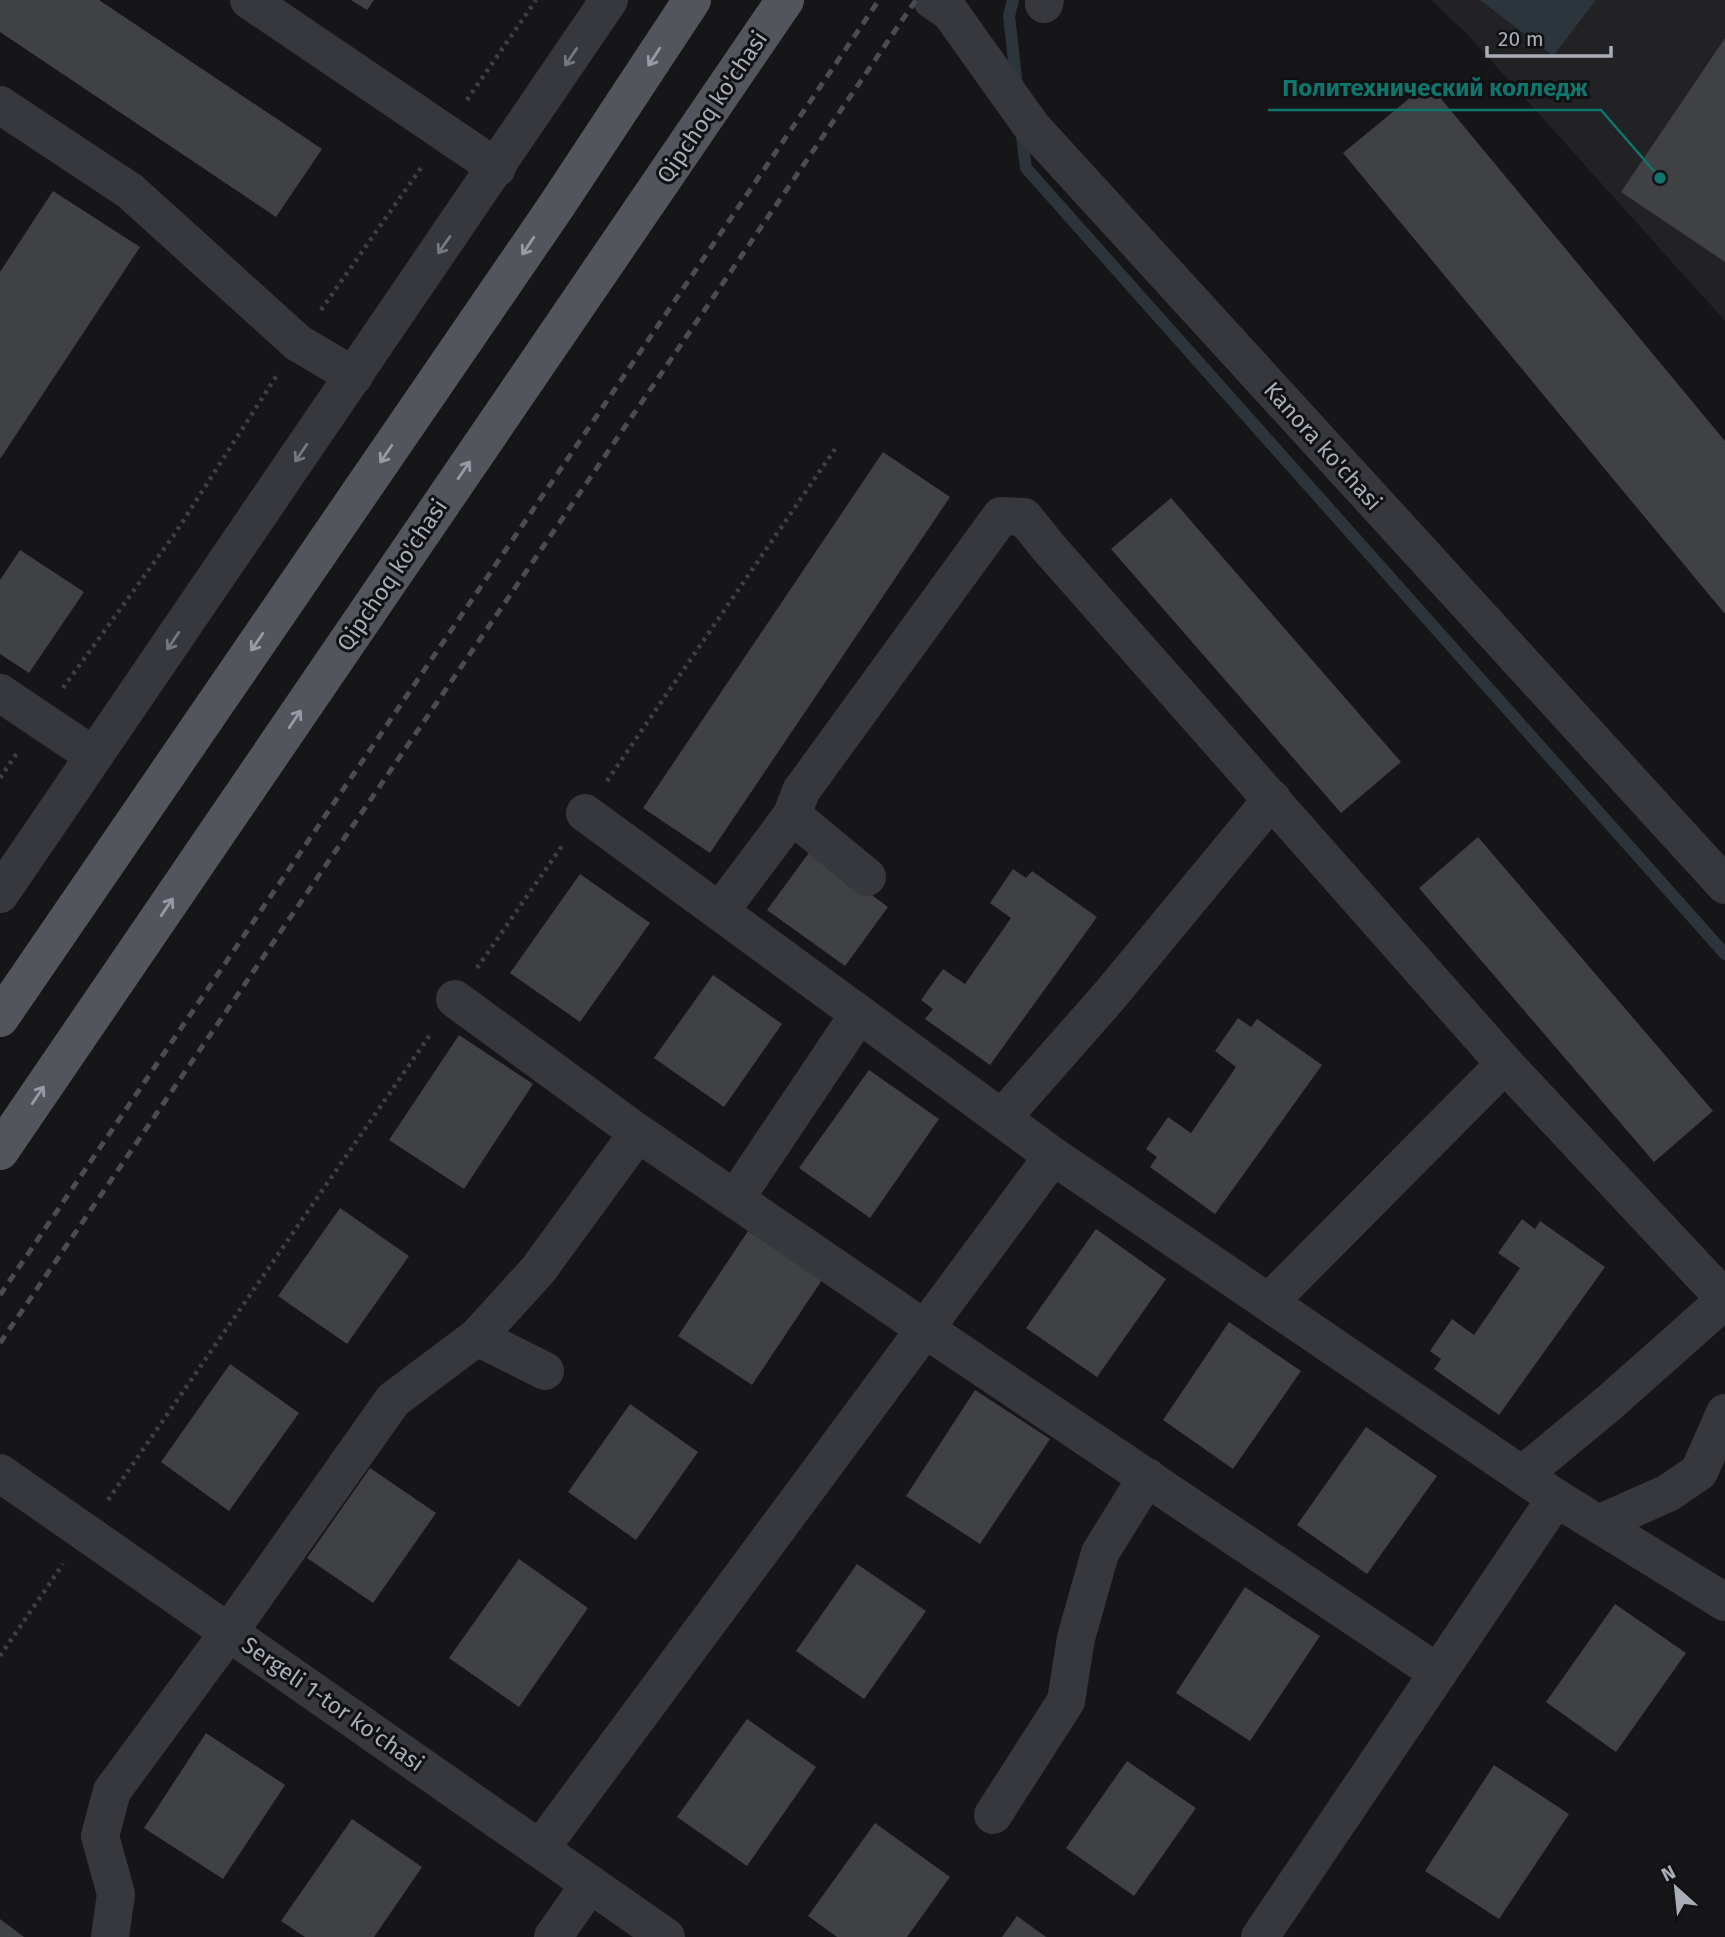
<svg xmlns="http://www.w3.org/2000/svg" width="1725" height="1937" font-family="'Fira Sans',sans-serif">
<rect width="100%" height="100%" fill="#161618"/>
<path fill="#222225" d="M1431 0H1725V321L1467 34Z"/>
<path fill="#2c353c" d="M1480 0H1596L1553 56Z"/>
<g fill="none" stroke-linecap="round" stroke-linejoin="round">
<g stroke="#2c353c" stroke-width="12">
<path d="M1013 0 1009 16 1017 87"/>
<path d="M1021 129 1026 168 1725 954"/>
</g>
</g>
<g fill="#404145">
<path d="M0 0H99L322 149 276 217 0 32Z"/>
<path d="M351 0H374L367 10Z"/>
<path d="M1725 38V262L1621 192Z"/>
<path d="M1428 83 1725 441V614L1343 153Z"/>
<path d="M53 191 140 247 0 459V272Z"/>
<path d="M883 452 950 497 710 853 643 808Z"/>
<path d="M1171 498 1401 762 1341 813 1111 549Z"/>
<path d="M20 550 84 592 29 673 0 654V580Z"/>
<path d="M1478 837 1713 1111 1654 1162 1419 888Z"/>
<path d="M811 850 888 907 845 966 767 910Z"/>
<path d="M1013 869 1026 878 1032 871 1097 917 990 1065 925 1019 933 1009 921 1000 943 969 965 984 1011 918 990 903Z"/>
<path d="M580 874 650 923 580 1022 510 973Z"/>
<path d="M713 975 782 1024 724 1107 654 1058Z"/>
<path d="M1238 1018 1251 1027 1257 1019 1322 1065 1215 1214 1150 1167 1157 1157 1146 1149 1168 1117 1191 1133 1236 1067 1215 1051Z"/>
<path d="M459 1035 533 1084 464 1189 389 1140Z"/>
<path d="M869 1070 939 1119 870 1218 799 1168Z"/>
<path d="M340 1208 409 1256 347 1344 278 1296Z"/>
<path d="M1522 1219 1535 1229 1540 1221 1605 1267 1499 1415 1434 1369 1441 1359 1430 1351 1452 1319 1474 1335 1520 1268 1498 1253Z"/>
<path d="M1096 1229 1166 1279 1097 1377 1026 1328Z"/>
<path d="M748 1231 822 1280 752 1385 678 1336Z"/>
<path d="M1229 1322 1301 1371 1233 1469 1163 1420Z"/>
<path d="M230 1364 299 1413 229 1511 161 1462Z"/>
<path d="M975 1390 1050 1439 980 1544 906 1496Z"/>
<path d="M630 1404 698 1452 636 1540 568 1492Z"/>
<path d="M1366 1427 1437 1476 1367 1574 1297 1525Z"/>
<path d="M370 1468 436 1513 373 1603 307 1558Z"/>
<path d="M519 1559 588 1608 519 1707 449 1658Z"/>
<path d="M857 1564 926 1611 864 1699 796 1651Z"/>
<path d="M1245 1587 1320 1636 1250 1741 1176 1693Z"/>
<path d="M1615 1604 1686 1653 1616 1752 1546 1702Z"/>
<path d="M747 1719 816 1767 747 1866 677 1817Z"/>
<path d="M206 1733 285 1785 223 1879 144 1828Z"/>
<path d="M1127 1761 1196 1808 1134 1896 1066 1848Z"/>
<path d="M1494 1765 1569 1814 1499 1919 1425 1871Z"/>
<path d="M352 1819 422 1867 374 1937H305L281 1921Z"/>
<path d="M875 1823 950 1877 907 1937H837L808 1916Z"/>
<path d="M1017 1916 1046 1937H1002Z"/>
<path d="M0 1919 24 1937H0Z"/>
</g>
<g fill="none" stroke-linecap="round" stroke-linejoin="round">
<g stroke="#3d3f44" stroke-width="4.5" stroke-dasharray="3.5 5" stroke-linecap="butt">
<path d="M467 100 536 0"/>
<path d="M321 310 423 165"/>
<path d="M63 688 174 535 277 375"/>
<path d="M0 778 17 753"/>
<path d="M607 781 835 449"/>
<path d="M477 968 562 846"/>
<path d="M108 1500 432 1032"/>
<path d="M0 1656 63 1564"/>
</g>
<g stroke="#37383d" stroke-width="38">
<path d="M249 0 497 168"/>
<path d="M932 0 950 12 1032 127 1725 885"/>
<path d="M1044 4 1045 0"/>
<path d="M0 105 130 191 298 343 354 376"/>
<path d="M0 693 94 756"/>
<path d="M585 813 1053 1156 1556 1498 1260 1937"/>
<path d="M867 877 792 815 801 791 1001 516 1024 517 1049 548 1505 1064 1725 1299"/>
<path d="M0 894 609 0"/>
<path d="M720 911 792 815"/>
<path d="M455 999 638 1133 925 1329 1438 1673"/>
<path d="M1002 1118 1111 994 1272 799"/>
<path d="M735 1199 859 1014"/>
<path d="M1269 1302 1505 1064"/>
<path d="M477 1337 545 1371"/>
<path d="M0 1473 666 1937"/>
<path d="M1522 1475 1609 1403 1725 1300"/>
<path d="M1556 1498 1725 1602"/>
<path d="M1598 1524 1668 1493 1699 1472 1725 1413"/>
<path d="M993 1815 1066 1701 1076 1638 1100 1553 1147 1477"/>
<path d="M540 1849 1053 1156"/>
<path d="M110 1937 116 1894 100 1836 112 1791 229 1632 393 1400 477 1337 538 1270 638 1133"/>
<path d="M553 1937 590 1884"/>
</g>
<g stroke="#53555c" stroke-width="38">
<path d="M0 1018 557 205 692 0"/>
<path d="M0 1151 785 0"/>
</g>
<g stroke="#4a4c52" stroke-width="5" stroke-dasharray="9 7" stroke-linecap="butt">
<path d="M0 1295 879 0"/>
<path d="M0 1343 916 0"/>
</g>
</g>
<defs><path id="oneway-shaft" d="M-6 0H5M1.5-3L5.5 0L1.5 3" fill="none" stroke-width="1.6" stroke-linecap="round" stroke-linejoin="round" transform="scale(1.75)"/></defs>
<g stroke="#757881">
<use href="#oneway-shaft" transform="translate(571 57) rotate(124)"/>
<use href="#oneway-shaft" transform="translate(444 245) rotate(125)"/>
<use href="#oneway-shaft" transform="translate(301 453) rotate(124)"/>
<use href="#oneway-shaft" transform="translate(173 641) rotate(124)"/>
</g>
<g stroke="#979ba6">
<use href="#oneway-shaft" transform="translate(654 57) rotate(123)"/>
<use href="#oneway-shaft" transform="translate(528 246) rotate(124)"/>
<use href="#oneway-shaft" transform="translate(386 454) rotate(124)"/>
<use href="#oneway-shaft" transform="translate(464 470) rotate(-56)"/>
<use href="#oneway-shaft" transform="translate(257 642) rotate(124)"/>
<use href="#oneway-shaft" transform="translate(295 719) rotate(-56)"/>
<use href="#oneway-shaft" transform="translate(167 907) rotate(-56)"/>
<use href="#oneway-shaft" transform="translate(38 1095) rotate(-56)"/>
</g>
<g text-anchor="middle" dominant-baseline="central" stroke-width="6" stroke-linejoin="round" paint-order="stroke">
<g font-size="23" fill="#a8adb8" stroke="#111113">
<text transform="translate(712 107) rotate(-56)">Qipchoq ko'chasi</text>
<text transform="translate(1323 446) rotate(48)">Kanora ko'chasi</text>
<text transform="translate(392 575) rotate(-56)">Qipchoq ko'chasi</text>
<text transform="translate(333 1704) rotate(35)">Sergeli 1-tor ko'chasi</text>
</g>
</g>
<path fill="none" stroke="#0f766e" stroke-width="2.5" d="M1660 178L1601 110H1268"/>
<circle fill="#0f766e" stroke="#111113" stroke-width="2.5" cx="1660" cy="178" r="7"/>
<g font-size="24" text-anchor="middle" font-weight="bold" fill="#0f766e" stroke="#111113" stroke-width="6" stroke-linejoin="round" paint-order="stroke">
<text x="1435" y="96">Политехнический колледж</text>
</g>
<g transform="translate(1676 1888) rotate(333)" stroke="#111113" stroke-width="5" paint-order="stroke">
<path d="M0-5L12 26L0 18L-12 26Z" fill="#a8adb8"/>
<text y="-10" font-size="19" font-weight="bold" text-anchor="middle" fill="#a8adb8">N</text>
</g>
<path d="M1487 46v10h124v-10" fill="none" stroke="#a8adb8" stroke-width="3.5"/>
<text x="1498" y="46" font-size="21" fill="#a8adb8" stroke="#111113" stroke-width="5" paint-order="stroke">20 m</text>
</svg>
